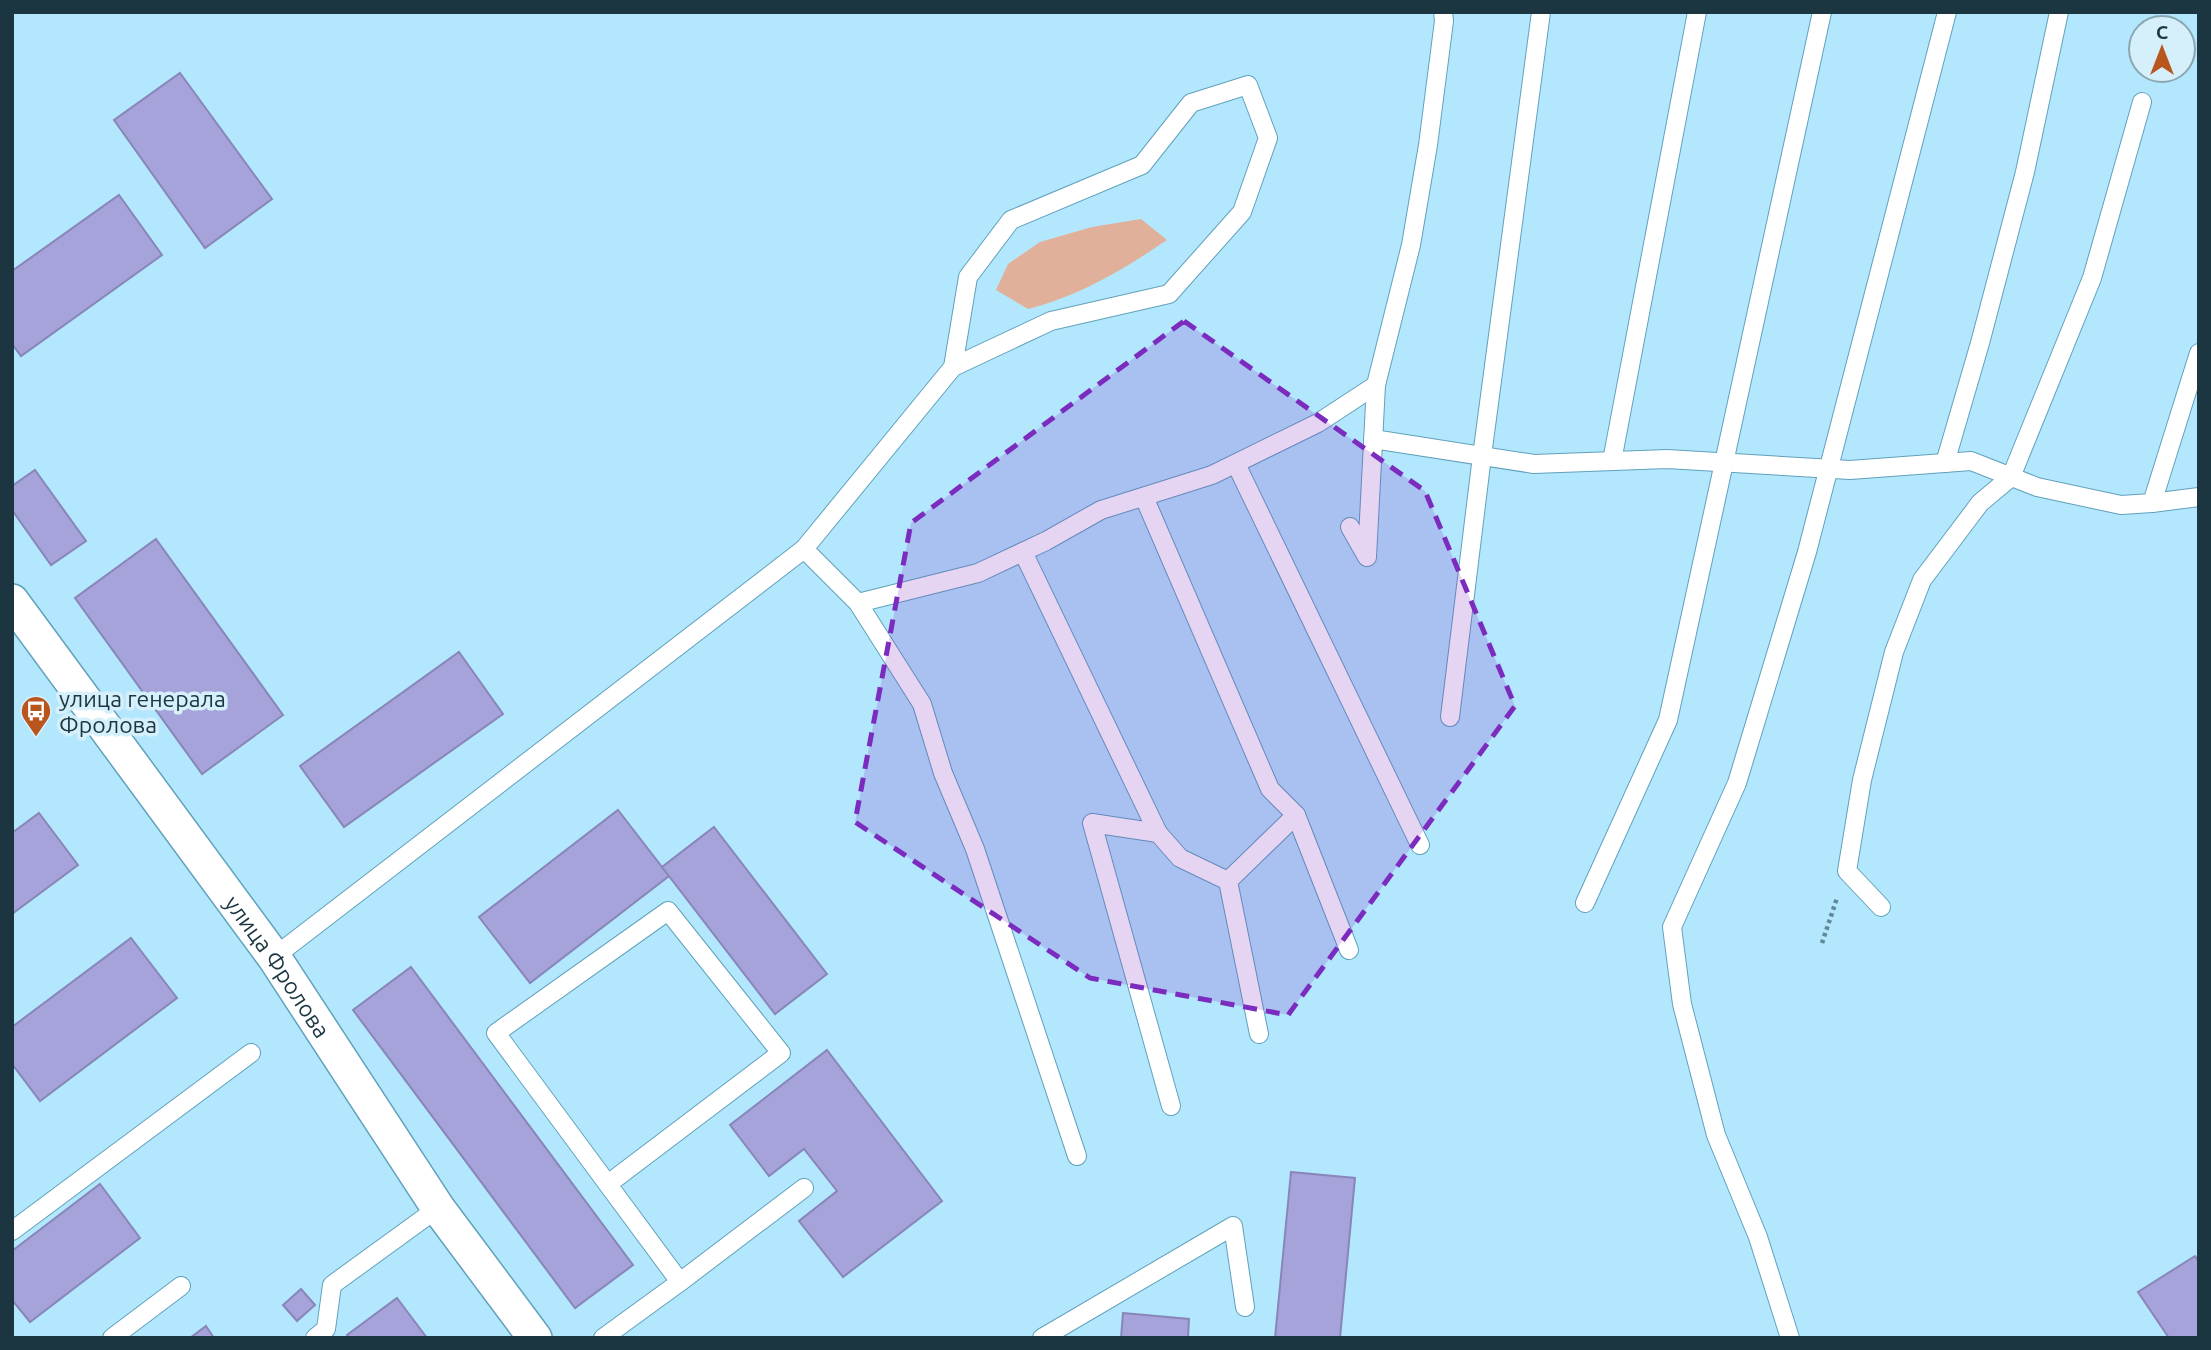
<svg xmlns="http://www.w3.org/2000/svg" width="2211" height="1350" font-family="Ubuntu,sans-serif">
<rect width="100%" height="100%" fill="#b3e7fd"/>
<path fill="#e1b09a" d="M1141 219 1167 240C1124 269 1080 296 1028 309L996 290 1008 264 1040 242 1092 227Z"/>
<g fill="#a5a3d9" stroke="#8886b9" stroke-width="2">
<path d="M180 73 272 199 205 248 114 120Z"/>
<path d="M119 195 162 255 21 356 12 344V271Z"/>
<path d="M35 470 86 541 51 565 12 510V486Z"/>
<path d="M156 539 283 715 202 774 75 598Z"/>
<path d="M459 652 503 714 344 827 300 766Z"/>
<path d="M618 810 669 876 530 983 479 917Z"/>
<path d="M39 813 78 865 12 914V833Z"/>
<path d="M714 827 827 974 775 1014 662 867Z"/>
<path d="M131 938 177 998 40 1101 12 1064V1027Z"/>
<path d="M411 967 633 1265 575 1308 353 1010Z"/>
<path d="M827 1050 942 1201 843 1277 799 1221 837 1191 804 1149 769 1176 730 1125Z"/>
<path d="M1291 1172 1355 1178 1340 1338H1275Z"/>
<path d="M100 1184 140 1238 30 1322 12 1300V1251Z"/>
<path d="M2195 1256 2199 1262V1338H2169L2138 1292Z"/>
<path d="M301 1289 315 1305 297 1321 283 1305Z"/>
<path d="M397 1298 427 1338H349L347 1335Z"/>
<path d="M1123 1313 1189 1319 1188 1338H1121Z"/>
<path d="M206 1326 214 1338H190Z"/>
</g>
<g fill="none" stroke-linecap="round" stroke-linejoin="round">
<g stroke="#60a1bc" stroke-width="20">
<g id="service">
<path d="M1373 439 1534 464 1667 459 1850 470 1971 461 2037 487 2121 505 2152 503 2199 353"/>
<path d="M1612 461 1697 12"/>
<path d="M1945 463 1980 343 2025 172 2059 12"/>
<path d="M1236 464 1420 845"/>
<path d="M1144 497 1270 789 1296 815"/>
<path d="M2152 503 2199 497"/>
<path d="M1350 527 1367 557 1376 385"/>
<path d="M804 549 858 603 978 573 1046 541 1101 510 1212 475 1318 423 1376 385 1411 245 1428 145 1444 21 1443 12"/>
<path d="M1023 552 1158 833 1092 823 1171 1106"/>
<path d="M858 603 922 704 943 773 975 849 1077 1156"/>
<path d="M1450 717 1482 456 1541 12"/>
<path d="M1158 833 1180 858 1228 881 1259 1034"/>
<path d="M1228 881 1296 815 1349 950"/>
<path d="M1585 903 1668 720 1822 12"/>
<path d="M1881 907 1847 871 1862 780 1894 652 1922 580 1980 503 2011 477 2092 278 2142 102"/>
<path d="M274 957 804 549 953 367 1051 321 1169 294 1242 212 1268 138 1248 85 1191 103 1142 165 1011 220 968 277 953 367"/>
<path d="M12 1231 251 1053"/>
<path d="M680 1282 804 1188"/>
<path d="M112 1338 181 1286"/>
<path d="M315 1338 326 1329 332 1285 438 1208"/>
<path d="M603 1338 680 1282 496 1033 668 911 781 1053 608 1184"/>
<path d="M1042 1338 1233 1226 1245 1307"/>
<path d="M1790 1338 1758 1237 1716 1135 1682 1004 1672 927 1737 783 1807 552 1947 12"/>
</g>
</g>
<g stroke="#60a1bc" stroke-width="36">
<g id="minor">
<path id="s1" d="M12 601 274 957 438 1208 535 1338"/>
</g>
</g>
<path stroke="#628898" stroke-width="4.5" stroke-dasharray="3.5 3.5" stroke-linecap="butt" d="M1822 943 1837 898"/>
<use href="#service" stroke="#fff" stroke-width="18"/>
<use href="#minor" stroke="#fff" stroke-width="33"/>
</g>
<path fill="#7b2cbf" fill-opacity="0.2" stroke="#7b2cbf" stroke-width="5" stroke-dasharray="14 9" stroke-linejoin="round" d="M1184 321 1425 491 1515 706 1288 1015 1090 978 855 822 911 523Z"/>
<defs>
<g id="bus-pin" transform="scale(1.575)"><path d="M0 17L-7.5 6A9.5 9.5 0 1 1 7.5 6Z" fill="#b9561e" stroke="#d6f0fb"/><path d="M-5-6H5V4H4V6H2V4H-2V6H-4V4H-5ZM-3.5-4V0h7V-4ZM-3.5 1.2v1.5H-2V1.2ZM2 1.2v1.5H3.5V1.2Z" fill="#fff"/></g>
</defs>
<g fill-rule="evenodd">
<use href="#bus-pin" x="36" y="711"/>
</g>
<g text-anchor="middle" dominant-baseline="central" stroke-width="7" stroke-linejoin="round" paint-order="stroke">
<g font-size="23" fill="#1b3641" stroke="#d6f0fb" text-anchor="start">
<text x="59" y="698">улица генерала<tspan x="59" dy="26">Фролова</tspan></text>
</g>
<g font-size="23" fill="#1b3641" stroke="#d6f0fb">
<text stroke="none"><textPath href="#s1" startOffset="452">улица Фролова</textPath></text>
</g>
</g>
<rect width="2211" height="1350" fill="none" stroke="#1b3641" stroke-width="28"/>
<g transform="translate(2162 49)"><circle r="33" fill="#d6f0fb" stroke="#8ba6b1" stroke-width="2"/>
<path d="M0-5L12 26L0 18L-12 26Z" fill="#b9561e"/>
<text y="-10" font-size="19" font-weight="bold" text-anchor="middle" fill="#1b3641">С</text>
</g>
</svg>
